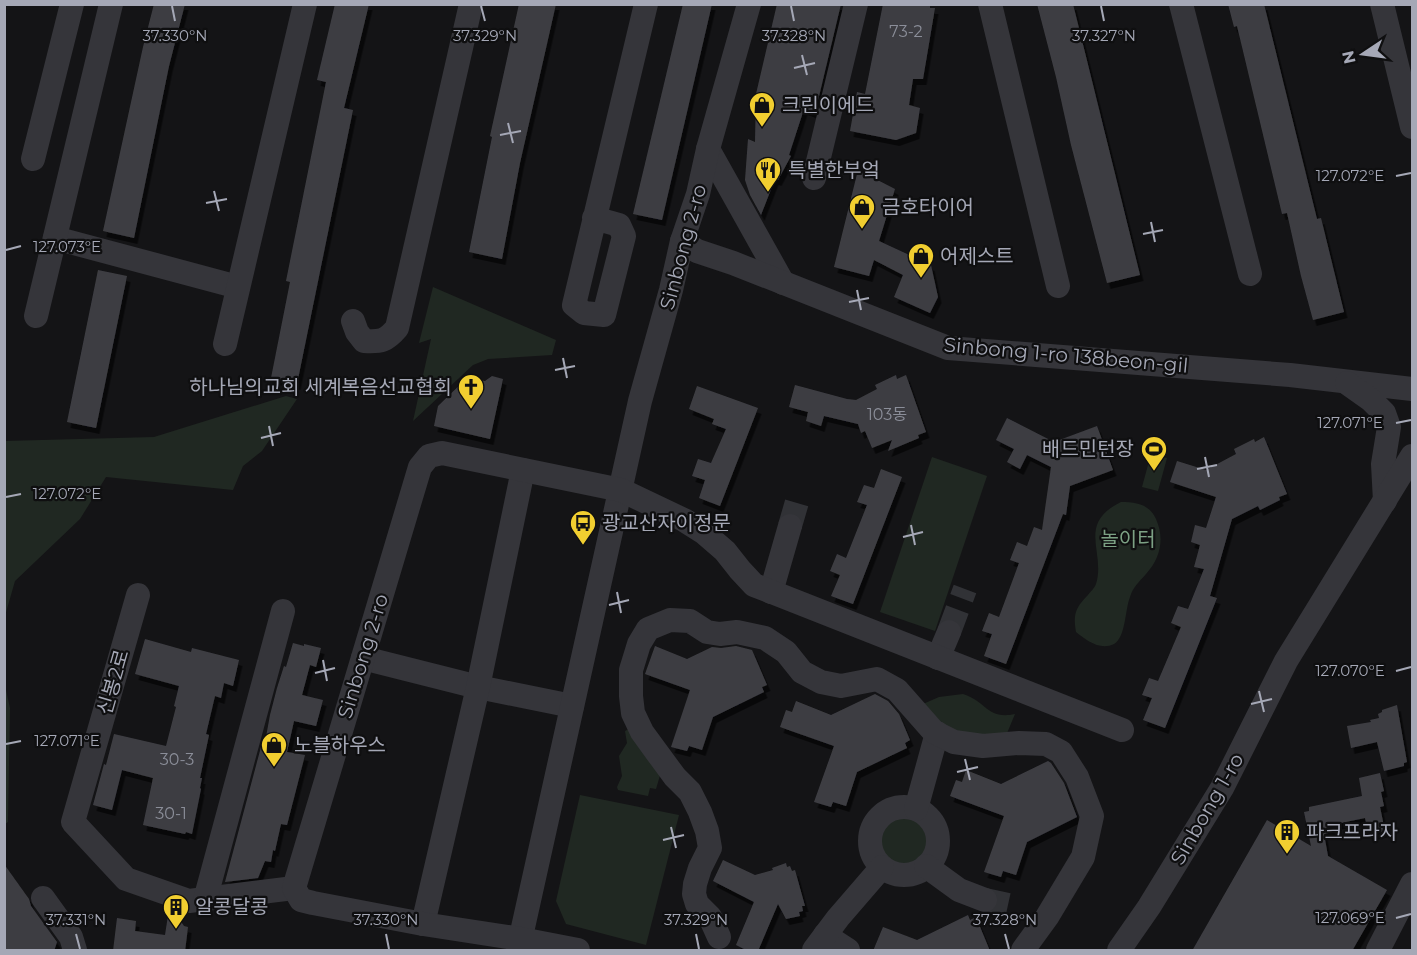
<svg xmlns="http://www.w3.org/2000/svg" width="1417" height="955" font-family="Montserrat,'Noto Sans KR',sans-serif">
<defs>
<filter id="shadow"><feDropShadow dx="3.5" dy="6" stdDeviation="0" flood-color="#0009"/></filter>
</defs>
<rect width="100%" height="100%" fill="#141416"/>
<g fill="#202822">
<path d="M433 287 556 340 552 355 488 359 473 365 413 421 431 339 419 343Z"/>
<path d="M286 396 297 399 262 451 243 466 233 490 106 477 80 519 15 581 5 616V441L154 437Z"/>
<path d="M1151 454 1167 458 1158 491 1142 487Z"/>
<path d="M932 457 987 476 935 631 880 612Z"/>
<path d="M1121 502C1136 502 1149 504 1156 519 1165 539 1160 559 1146 574 1139 582 1133 587 1130 597 1125 609 1126 637 1114 644 1100 651 1086 640 1076 632 1073 615 1075 608 1088 595 1091 591 1094 589 1096 584 1106 552 1076 524 1121 502Z"/>
<path d="M4 681 10 708 8 822 5 824Z"/>
<path d="M963 694C986 701 987 720 1015 714L1005 738 955 732 934 718 923 704 939 697Z"/>
<path d="M631 728 664 762 656 789 650 788 648 796 618 790 617 787 622 776 619 756 627 743 625 731Z"/>
<path d="M580 795 679 815 646 945 566 924 556 901Z"/>
<circle cx="904" cy="841" r="32"/>
</g>
<g fill="#3e3e43" filter="url(#shadow)">
<path d="M154 4H185L169 66 134 238 103 231 143 47Z"/>
<path d="M335 4H369L344 108 353 110 297 384 271 378 290 282 286 281 326 82 317 80Z"/>
<path d="M519 4H556L520 163 502 259 469 252 492 137 490 136Z"/>
<path d="M683 4H712L662 220 633 214Z"/>
<path d="M777 4H841L815 113 804 109 789 155 791 156 778 180 775 179 761 215 750 195 745 180 748 139 755 142 756 94Z"/>
<path d="M883 4H930V8H935L923 79H913L909 105 920 108 916 133 896 140 850 131 857 92 865 94Z"/>
<path d="M1037 4H1073L1140 275 1107 283 1071 145 1056 77Z"/>
<path d="M1228 4H1264L1317 219 1321 218 1344 312 1313 320 1301 276 1287 213 1282 214 1237 26 1234 27Z"/>
<path d="M858 170 895 189 879 241 931 265 938 297 930 313 894 297 903 275 874 260 869 276 834 267Z"/>
<path d="M98 270 127 276 96 428 67 422Z"/>
<path d="M896 375 897 379 906 375 926 432 918 435 919 438 888 451 892 440 872 448 865 431 861 433 858 424 824 416 821 426 806 421 808 412 789 407 795 385 847 399 856 400 877 389 875 385Z"/>
<path d="M492 376 503 379 490 439 434 426 438 406 467 378 485 381Z"/>
<path d="M697 386 758 408 720 506 699 498 705 480 692 476 698 459 711 463 726 429 712 424 714 419 689 409Z"/>
<path d="M1007 418 1054 442 1097 426 1113 470 1070 486 1066 515 1063 514 1006 664 984 656 992 634 982 631 989 613 999 617 1019 563 1010 560 1017 542 1027 546 1034 527 1042 530 1051 467 1027 455 1020 469 1007 462 1014 449 996 440Z"/>
<path d="M1264 437 1287 494 1279 497 1280 500 1260 510 1258 506 1232 519 1210 596 1217 598 1165 728 1143 720 1152 698 1142 695 1149 678 1158 681 1181 627 1171 623 1178 606 1188 609 1204 569 1194 567 1200 545 1191 542 1195 525 1206 528 1216 497 1170 482 1177 461 1206 470 1236 454 1234 449 1254 439 1255 442Z"/>
<path d="M881 469 902 477 853 604 831 596 840 575 830 571 837 554 846 558 867 505 857 502 864 485 874 488Z"/>
<path d="M145 639 191 652 192 648 239 660 233 686 224 683 221 698 215 696 206 734 209 735 200 778H202L200 788 201 789 192 834 186 832 185 834 143 825 153 778 122 770 112 810 93 805 104 764 106 765 114 734 166 746 176 707 174 706 179 686 135 674Z"/>
<path d="M293 643 304 646V644L321 648 316 667 310 665 302 695 323 700 316 726 294 721 287 752 305 755 287 825 281 824 275 851 273 850 271 862 265 861 258 878 225 882 261 747 264 748 270 715 277 688 284 666 286 667Z"/>
<path d="M655 646 687 659 712 647 721 648 736 646 752 650 767 685 762 687 764 692 713 717 702 750 689 746 687 751 671 747 690 690 645 674Z"/>
<path d="M875 694 888 701 899 714 910 740 905 743 907 748 857 772 846 806 833 802 831 807 814 802 834 746 780 727 786 710 792 712 796 701 831 715Z"/>
<path d="M1397 705 1407 762 1404 763V766L1384 771 1377 742 1351 748 1347 726 1371 722 1370 720 1379 718 1378 714 1382 712V710Z"/>
<path d="M1048 761 1051 763 1064 783 1077 817 1027 842 1016 875 1003 871 1001 877 984 872 1004 816 950 796 956 780 962 782 966 770 1001 784Z"/>
<path d="M1380 773 1384 791 1381 792 1384 806 1380 807 1385 831 1369 835 1365 818 1331 825 1333 832 1324 834 1328 856 1387 890 1352 951H1192L1267 820 1311 846 1304 812 1309 811V807L1362 796 1359 778Z"/>
<path d="M723 860 755 875 773 870 772 868 786 863 787 867 790 866 792 871 795 870 805 906H802L803 911 799 912 800 916 786 919 778 904 758 951H748L736 945 754 902 713 881Z"/>
<path d="M4 864 29 899 31 906 57 942 54 951H4Z"/>
<path d="M169 909 173 910 184 926 188 927 185 951H113L117 918 136 921 135 931 165 935Z"/>
<path d="M968 915 970 920 976 917 990 951H873L883 927 917 940Z"/>
</g>
<g fill="none" stroke-linecap="round" stroke-linejoin="round">
<g stroke="#313236" stroke-width="24" stroke-dasharray="24 12" stroke-linecap="butt">
<path d="M790 526 799 495"/>
<path d="M949 632 965 589"/>
<path d="M985 900 1008 905"/>
</g>
<g stroke="#35353a" stroke-width="24">
<path d="M990 4 1058 286"/>
<path d="M1181 4 1250 274"/>
<path d="M1382 4 1412 127"/>
<path d="M708 149 783 283"/>
<path d="M33 159 72 4"/>
<path d="M814 178 856 4"/>
<path d="M594 218 619 225 624 236 604 315 584 313 574 305 646 4"/>
<path d="M55 238 238 287"/>
<path d="M682 241 697 251 733 263 948 348 1290 375 1412 389"/>
<path d="M36 316 111 4"/>
<path d="M353 321 357 332 364 341C381 342 386 341 397 328L471 4"/>
<path d="M225 344 305 4"/>
<path d="M1347 383 1371 400 1384 413 1389 427 1383 464 1385 501"/>
<path d="M771 592 790 526"/>
<path d="M138 595 73 822 126 879 189 901 294 888"/>
<path d="M363 658 478 687 572 706"/>
<path d="M938 658 949 632"/>
<circle cx="904" cy="841" r="34"/>
<path d="M916 809 937 733"/>
<path d="M926 866 959 890 985 900"/>
<path d="M43 898 71 937 75 950"/>
<path d="M205 900 283 611"/>
<path d="M423 924 478 687 523 470"/>
<path d="M825 935 848 950"/>
<path d="M719 937 710 917 697 904 694 894 695 884 700 868 710 848 707 831 700 812 690 792 675 777 658 754 642 732 633 713 631 696V670L639 644 648 629 670 620 690 621 707 632 720 634 737 632 765 638 786 652 802 672 821 682 841 686 877 679 897 690 934 732 954 742 983 746 1019 743 1046 744 1061 752 1077 777 1092 816 1083 857 1047 917 1023 950"/>
<path d="M518 950 640 401 671 290 682 241 698 194 708 149 749 4"/>
<path d="M578 950 521 939 423 924 313 903 301 900 294 888 420 467 429 456 442 453 621 490 684 520 703 532 725 551 740 570 754 585 1122 730"/>
<path d="M814 950 838 918 882 867"/>
<path d="M1119 950 1149 907 1222 788 1286 661 1412 456"/>
<path d="M1378 950 1412 884"/>
</g>
</g>
<path fill="none" stroke="#a5a8b6" stroke-width="2" d="M172 6 175 21M481 6 485 21M791 6 794 21M1101 6 1104 21M802 55 807 75M794 68 815 63M508 123 513 143M500 135 521 131M1396 176 1411 173M214 191 219 211M206 203 227 199M1151 222 1155 242M1143 234 1163 230M6 250 21 246M857 290 861 310M849 302 869 298M563 358 567 378M555 370 575 366M1396 423 1411 420M269 426 273 446M261 438 281 433M1205 457 1209 477M1197 469 1217 465M6 497 21 494M911 525 915 545M903 537 923 532M617 592 621 613M609 605 629 600M323 660 327 681M1396 671 1411 667M315 673 335 668M1259 691 1264 712M1251 704 1272 699M6 744 21 741M965 759 970 780M957 772 978 767M671 827 676 848M663 840 684 835M1396 918 1411 914M76 934 80 949M386 934 389 949M696 934 699 949M1005 934 1009 949"/>
<defs>
<g id="shop-pin" transform="scale(1.35)"><path d="M0 17L-7.5 6A9.5 9.5 0 1 1 7.5 6Z" fill="#f1ce30" stroke="#0f0f10"/><path d="M-5-2.5h2.3a2.7 3.5 0 0 1 5.4 0H5L5.5 6h-11ZM-1.5-2.5h3a1.5 2.3 0 0 0-3 0Z" fill="#111"/></g>
<g id="restaurant-pin" transform="scale(1.35)"><path d="M0 17L-7.5 6A9.5 9.5 0 1 1 7.5 6Z" fill="#f1ce30" stroke="#0f0f10"/><path d="M-5-6h1v4h1v-4h1v4h1v-4h1v5L-1.5 .5V6h-2V.5L-5-1ZM5-6V6H3V1.5H1.5Q1.5-4 5-6Z" fill="#111"/></g>
<g id="church-pin" transform="scale(1.35)"><path d="M0 17L-7.5 6A9.5 9.5 0 1 1 7.5 6Z" fill="#f1ce30" stroke="#0f0f10"/><path d="M-1.2-6h2.4v3.5h3.3v2.4h-3.3V6h-2.4V-.1h-3.3v-2.4h3.3Z" fill="#111"/></g>
<g id="stadium-pin" transform="scale(1.35)"><path d="M0 17L-7.5 6A9.5 9.5 0 1 1 7.5 6Z" fill="#f1ce30" stroke="#0f0f10"/><path d="M0-5a6.5 5 0 1 0 0 10a6.5 5 0 1 0 0-10ZM-3.5-1.8h7v3.6h-7Z" fill="#111"/></g>
<g id="bus-pin" transform="scale(1.35)"><path d="M0 17L-7.5 6A9.5 9.5 0 1 1 7.5 6Z" fill="#f1ce30" stroke="#0f0f10"/><path d="M-5-6H5V4H4V6H2V4H-2V6H-4V4H-5ZM-3.5-4V0h7V-4ZM-3.5 1.2v1.5H-2V1.2ZM2 1.2v1.5H3.5V1.2Z" fill="#111"/></g>
<g id="building-pin" transform="scale(1.35)"><path d="M0 17L-7.5 6A9.5 9.5 0 1 1 7.5 6Z" fill="#f1ce30" stroke="#0f0f10"/><path d="M-4-6H4V6H1V3H-1V6H-4ZM-2.5-4.3h1.7v1.8h-1.7ZM.8-4.3h1.7v1.8H.8ZM-2.5-1h1.7V.8h-1.7ZM.8-1h1.7V.8H.8Z" fill="#111"/></g>
</defs>
<g fill-rule="evenodd">
<use href="#shop-pin" x="762" y="105"/>
<use href="#restaurant-pin" x="768" y="170"/>
<use href="#shop-pin" x="862" y="207"/>
<use href="#shop-pin" x="921" y="256"/>
<use href="#church-pin" x="471" y="387"/>
<use href="#stadium-pin" x="1154" y="449"/>
<use href="#bus-pin" x="583" y="523"/>
<use href="#shop-pin" x="274" y="745"/>
<use href="#building-pin" x="1287" y="832"/>
<use href="#building-pin" x="176" y="907"/>
</g>
<g text-anchor="middle" dominant-baseline="central" stroke-width="4.5" stroke-linejoin="round" paint-order="stroke">
<g font-size="16" fill="#8b8e99">
<text x="906" y="31">73-2</text>
<text x="887" y="414">103동</text>
<text x="177" y="759">30-3</text>
<text x="171" y="813">30-1</text>
</g>
<g font-size="20" fill="#a5a8b6" stroke="#0f0f10" text-anchor="start">
<text x="782" y="105">크린이에드</text>
<text x="788" y="170">특별한부엌</text>
<text x="882" y="207">금호타이어</text>
<text x="940" y="256">어제스트</text>
<text x="452" y="387" text-anchor="end">하나님의교회 세계복음선교협회</text>
<text x="1134" y="449" text-anchor="end">배드민턴장</text>
<text x="602" y="523">광교산자이정문</text>
<text x="294" y="745">노블하우스</text>
<text x="1306" y="832">파크프라자</text>
<text x="195" y="907">알콩달콩</text>
</g>
<g font-size="20" fill="#a5a8b6" stroke="#0f0f10">
<text transform="translate(683 247) rotate(-75)">Sinbong 2-ro</text>
<text transform="translate(1066 355) rotate(5)">Sinbong 1-ro 138beon-gil</text>
<text transform="translate(363 656) rotate(-73)">Sinbong 2-ro</text>
<text transform="translate(113 682) rotate(-74)">신봉2로</text>
<text transform="translate(1207 809) rotate(-60)">Sinbong 1-ro</text>
</g>
<g font-size="20" fill="#7ca184" stroke="#0f0f10">
<text x="1128" y="539">놀이터</text>
</g>
</g>
<g font-size="15" text-anchor="middle" fill="#a5a8b6" stroke="#0f0f10" stroke-width="4.5" stroke-linejoin="round" paint-order="stroke">
<text x="175" y="41">37.330°N</text>
<text x="485" y="41">37.329°N</text>
<text x="794" y="41">37.328°N</text>
<text x="1104" y="41">37.327°N</text>
<text x="1350" y="181">127.072°E</text>
<text x="67" y="252">127.073°E</text>
<text x="1350" y="428">127.071°E</text>
<text x="67" y="499">127.072°E</text>
<text x="1350" y="676">127.070°E</text>
<text x="67" y="746">127.071°E</text>
<text x="1350" y="923">127.069°E</text>
<text x="76" y="925">37.331°N</text>
<text x="386" y="925">37.330°N</text>
<text x="696" y="925">37.329°N</text>
<text x="1005" y="925">37.328°N</text>
</g>
<rect width="1417" height="955" fill="none" stroke="#a5a8b6" stroke-width="12"/>
<g transform="translate(1363 54) rotate(257)" stroke="#0f0f10" stroke-width="4.5" paint-order="stroke">
<path d="M0-4.5L10 22L0 15L-10 22Z" fill="#a5a8b6"/>
<text y="-9" font-size="16" font-weight="bold" text-anchor="middle" fill="#a5a8b6">N</text>
</g>
</svg>
